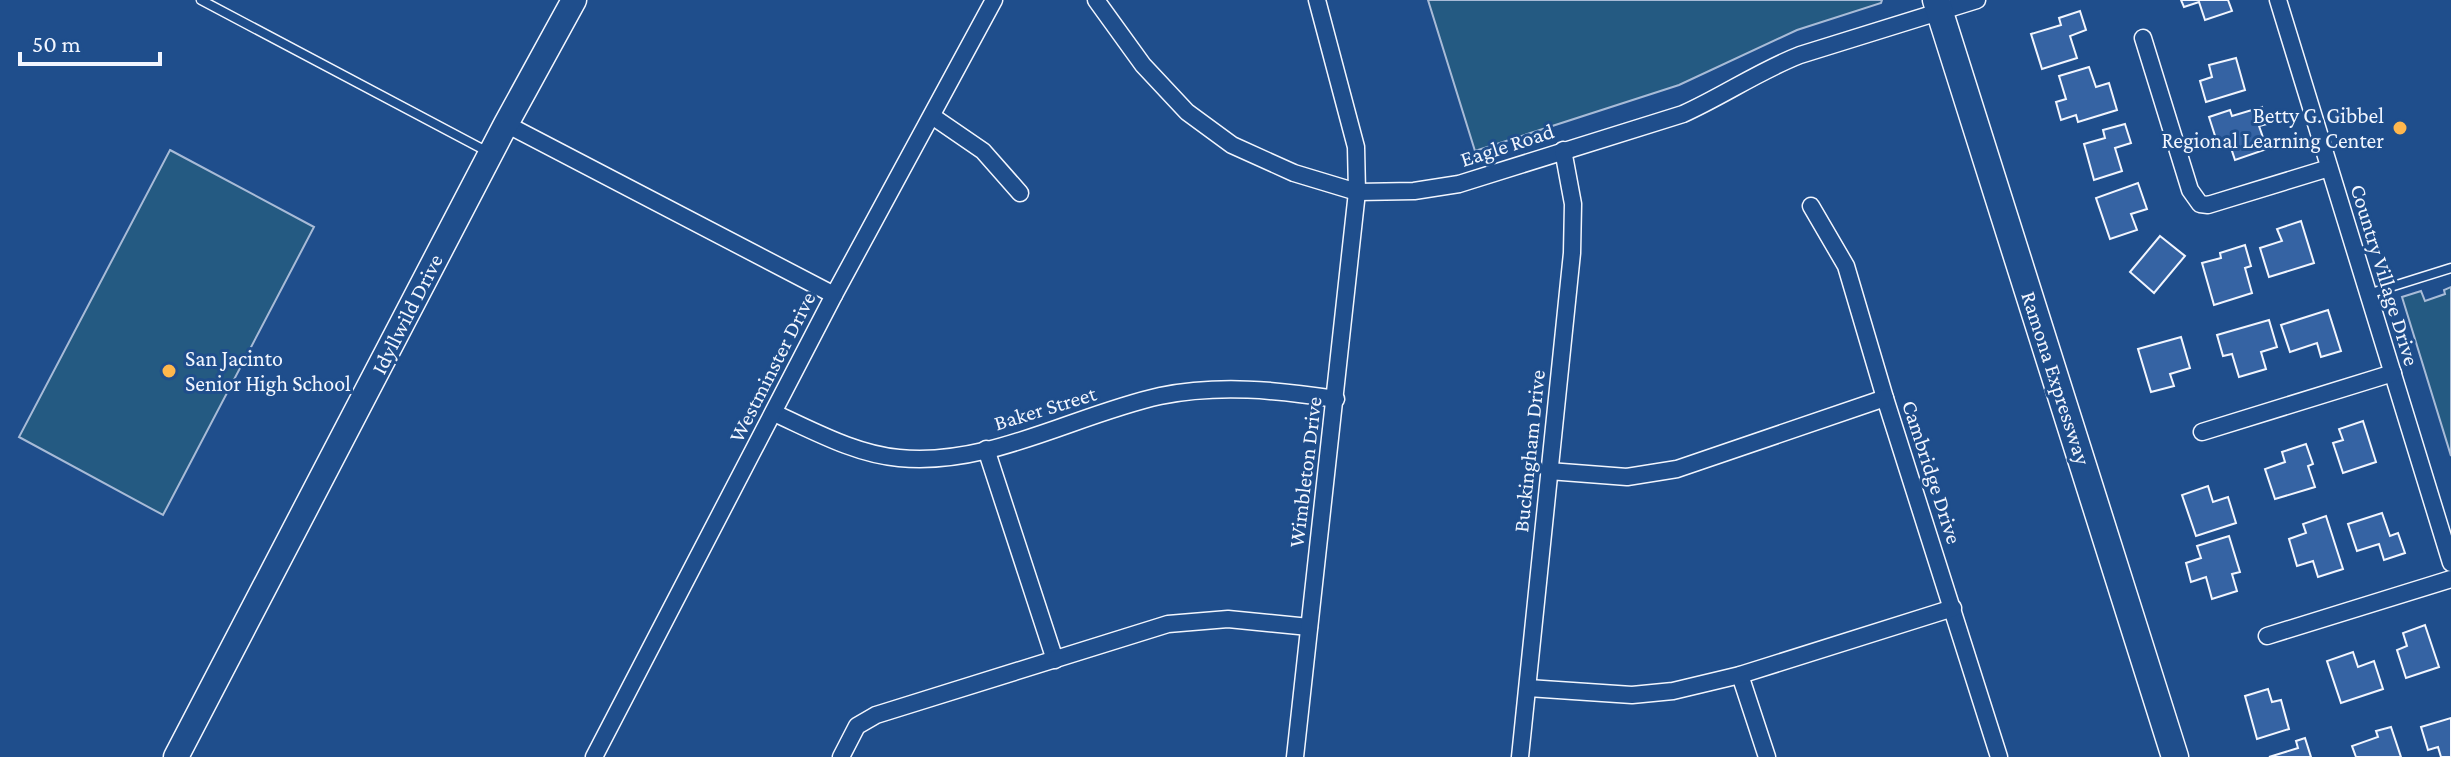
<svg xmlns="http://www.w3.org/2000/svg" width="2451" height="757" font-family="'Crimson Pro',serif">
<rect width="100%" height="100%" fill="#1f4e8c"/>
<g fill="#245a82" stroke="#a8bbd7" stroke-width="2">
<path d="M1428 0H1882L1881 3 1797 30 1679 85 1475 151Z"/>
<path d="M170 150 314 227 163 515 19 437Z"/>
<path d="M2451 287V456L2402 297 2421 291 2425 301 2445 294 2444 290Z"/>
</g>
<g fill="#3563a3" stroke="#f2f6ff" stroke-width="2">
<path d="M2181 0H2228L2232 11 2205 20 2199 2 2184 7Z"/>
<path d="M2080 11 2086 30 2070 36 2077 58 2042 69 2031 34 2061 25 2059 18Z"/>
<path d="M2236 58 2245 90 2206 102 2200 81 2212 77 2209 65Z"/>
<path d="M2089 67 2096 87 2109 83 2117 110 2078 122 2076 115 2061 120 2056 102 2066 99 2059 76Z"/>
<path d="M2262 107 2267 124 2259 126 2267 149 2235 160 2228 139 2217 142 2209 117 2230 110 2232 116Z"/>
<path d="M2125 124 2131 143 2115 148 2122 171 2094 180 2084 144 2105 138 2103 130Z"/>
<path d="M2138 183 2147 209 2131 214 2137 230 2110 239 2096 198Z"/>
<path d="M2301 221 2314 263 2269 277 2260 248 2282 241 2277 229Z"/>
<path d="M2160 236 2185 256 2154 293 2130 272Z"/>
<path d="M2245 245 2251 266 2245 268 2252 293 2214 305 2202 263 2221 258 2220 253Z"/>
<path d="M2328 310 2341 351 2321 357 2317 343 2290 352 2281 325Z"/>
<path d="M2269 320 2277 347 2261 352 2266 369 2239 377 2232 354 2223 356 2217 335Z"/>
<path d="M2181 337 2190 368 2170 374 2174 386 2151 392 2138 349Z"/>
<path d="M2363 421 2376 462 2343 473 2333 443 2343 440 2339 429Z"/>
<path d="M2306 444 2313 464 2308 466 2315 487 2275 499 2265 469 2285 462 2282 452Z"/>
<path d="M2208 486 2213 502 2228 497 2236 523 2196 536 2182 495Z"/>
<path d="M2382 513 2390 536 2398 533 2405 553 2384 560 2379 544 2357 551 2348 524Z"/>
<path d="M2326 516 2343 569 2318 577 2313 561 2297 566 2289 539 2306 533 2303 524Z"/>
<path d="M2229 536 2240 572 2232 574 2237 591 2212 599 2206 577 2191 582 2186 563 2201 558 2197 546Z"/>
<path d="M2425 625 2439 667 2406 678 2397 650 2407 646 2403 633Z"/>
<path d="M2353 652 2358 667 2374 661 2383 689 2341 703 2327 661Z"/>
<path d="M2268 689 2272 702 2281 700 2289 729 2257 739 2245 696Z"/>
<path d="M2451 718V757H2441L2438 747 2428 750 2421 727Z"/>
<path d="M2391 727 2401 757H2356L2352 746 2378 737 2376 731Z"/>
<path d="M2305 738 2311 757H2269L2298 748 2296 741Z"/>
</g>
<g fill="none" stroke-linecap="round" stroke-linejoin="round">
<g stroke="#f2f6ff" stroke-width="11">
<g id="lane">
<path d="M201 0 490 153"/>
<path d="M2368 294 2451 268"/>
</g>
</g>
<g stroke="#f2f6ff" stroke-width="19">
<g id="street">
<path d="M1096 0 1143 65 1187 112 1232 145 1294 173 1357 192 1414 191 1459 184 1683 114C1723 96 1759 71 1800 55L1977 0"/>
<path d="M2278 0 2451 563"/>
<path d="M2143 38 2190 190 2200 204 2208 205 2329 168"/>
<path d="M932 116 983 151 1020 193"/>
<path d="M506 124 834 295"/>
<path d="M1811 206 1846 266 1885 398 1999 757"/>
<path d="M774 413C814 431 855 454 899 458 989 467 1074 415 1160 396 1219 384 1277 390 1336 399"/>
<path d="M2202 432 2393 373"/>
<path d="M986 449 1055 660"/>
<path d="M1549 471 1627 477 1677 469 1885 398"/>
<path d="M2267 636 2451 579"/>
<path d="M1740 675 1767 757"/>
<path d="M1528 688 1632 695 1673 691 1740 675 1953 608"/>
<path d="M594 757 834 295 994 0"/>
<path d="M841 757 857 726 876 715 1168 624 1228 619 1309 627"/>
<path d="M1295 757 1357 192 1356 147 1317 0"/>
<path d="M1520 757 1572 253 1573 204 1563 150"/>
</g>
</g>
<g stroke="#f2f6ff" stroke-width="27">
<path id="secondary" d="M176 757 506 124 574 0"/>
</g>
<g stroke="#f2f6ff" stroke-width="29">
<path id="primary" d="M1936 0 2175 757"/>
</g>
<use href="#lane" stroke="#1f4e8c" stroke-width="8"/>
<use href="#street" stroke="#1f4e8c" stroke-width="16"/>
<use href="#secondary" stroke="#1f4e8c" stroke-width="24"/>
<use href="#primary" stroke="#1f4e8c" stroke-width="26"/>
</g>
<g fill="#ffb74d" stroke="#1f4e8c" stroke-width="3">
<circle cx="2400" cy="128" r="8"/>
<circle cx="169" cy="371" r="8"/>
</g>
<g text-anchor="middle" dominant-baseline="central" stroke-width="6" stroke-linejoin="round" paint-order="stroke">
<g font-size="22" fill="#f2f6ff" stroke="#1f4e8c" text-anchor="end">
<text x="2384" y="115">Betty G. Gibbel<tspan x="2384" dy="25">Regional Learning Center</tspan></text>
<text x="185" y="358" text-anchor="start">San Jacinto<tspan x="185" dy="25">Senior High School</tspan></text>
</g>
<g font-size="22" fill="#f2f6ff" stroke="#1f4e8c">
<text transform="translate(1507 145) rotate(-18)">Eagle Road</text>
<text transform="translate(2385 275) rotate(73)">Country Village Drive</text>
<text transform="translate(407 314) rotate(-63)">Idyllwild Drive</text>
<text transform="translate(772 367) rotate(-63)">Westminster Drive</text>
<text transform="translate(2056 378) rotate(72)">Ramona Expressway</text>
<text transform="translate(1045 408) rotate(-17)">Baker Street</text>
<text transform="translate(1529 451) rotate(-84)">Buckingham Drive</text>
<text transform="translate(1305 472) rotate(-83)">Wimbleton Drive</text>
<text transform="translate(1932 472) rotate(72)">Cambridge Drive</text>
</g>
</g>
<path d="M20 52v12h140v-12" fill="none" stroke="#f2f6ff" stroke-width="4"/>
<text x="32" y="52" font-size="24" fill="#f2f6ff" stroke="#1f4e8c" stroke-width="6" paint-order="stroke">50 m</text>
</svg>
